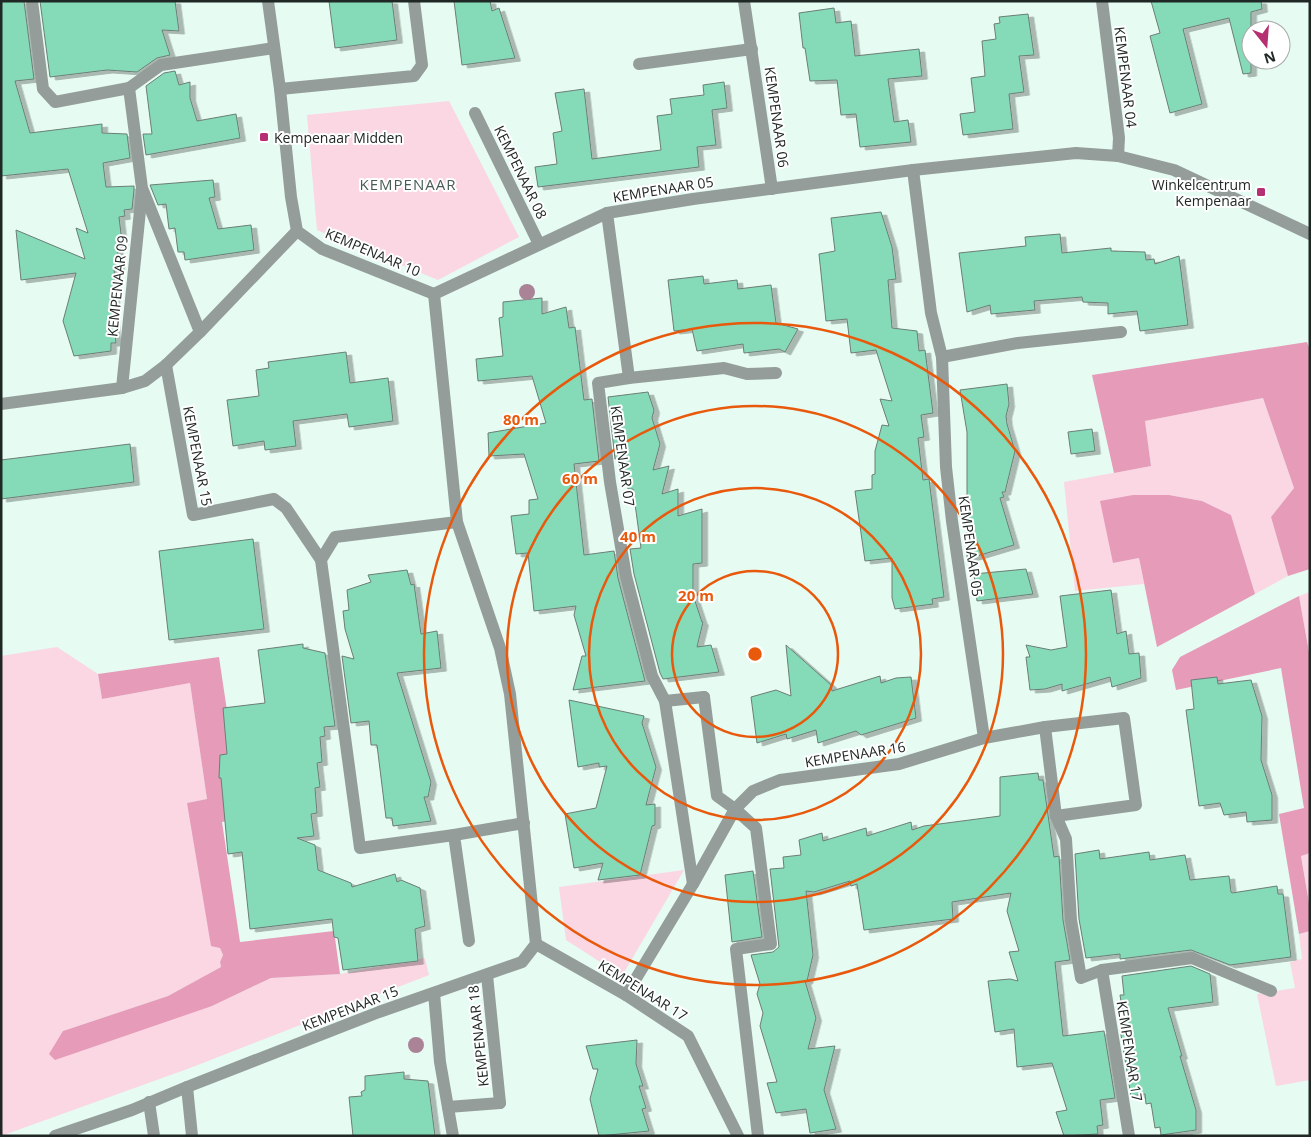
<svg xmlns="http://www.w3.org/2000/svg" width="1311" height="1137" font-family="'Open Sans',sans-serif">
<defs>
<filter id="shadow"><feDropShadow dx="5.5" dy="3" stdDeviation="0" flood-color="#0004"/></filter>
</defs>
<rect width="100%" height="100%" fill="#e6fbf2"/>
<g fill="#fbd6e3">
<path d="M449 101 519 237 438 280 317 230 307 115Z"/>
<path d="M1263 398 1294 488 1271 517 1288 576 1255 594 1231 515 1202 501 1169 495H1133L1113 563 1139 558 1144 584 1075 591 1064 482 1151 466 1145 421Z"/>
<path d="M1310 592V658L1299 596Z"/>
<path d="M57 647 98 674 102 699 190 683 207 799 188 803 220 948 223 955 220 962 221 967 168 996 63 1031 212 1006 271 978 340 974 425 958 429 975 190 1068 1 1136V656Z"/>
<path d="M1310 853V909L1301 855Z"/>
<path d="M684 870 622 976 566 940 559 887Z"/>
<path d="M1310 931V1080L1276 1086 1257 994 1295 988 1290 962 1302 959 1299 934Z"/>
</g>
<g fill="#e69bb8">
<path d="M1307 342 1310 350V569L1288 576 1271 517 1294 488 1263 398 1145 421 1151 466 1114 473 1092 375Z"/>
<path d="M1133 495H1169L1202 501 1231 515 1255 594 1157 647 1139 558 1113 563 1100 501Z"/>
<path d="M1299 596 1310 658V853L1301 856 1310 909V931L1299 934 1279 814 1304 808 1281 668 1176 690 1172 670 1180 657Z"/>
<path d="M219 657 243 818 222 822 240 942 334 931 340 974 271 978 212 1006 55 1060 49 1054 63 1031 168 996 221 967 220 962 223 955 220 948 211 946 187 803 207 799 190 683 102 699 98 674Z"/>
</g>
<g fill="#85dab8" stroke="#6b7e76" filter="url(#shadow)">
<path d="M1 1H24L34 79 15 81 30 133 102 124V133L127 134 130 158 103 163 106 187 134 186V190L132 209 124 210 125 216 119 217 122 242H117L119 267 114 268 116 293H114V324L116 343H111V351L74 356 63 321 76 273 21 280 16 230 85 259 76 228 88 233 68 169 1 176Z"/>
<path d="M40 1H175L179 31 162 30 170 55 157 58 137 72 107 70 50 77Z"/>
<path d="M329 1H392L397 40 335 48Z"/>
<path d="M454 1H490L492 11 499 8 515 58 462 65Z"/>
<path d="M1151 1H1261L1262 9 1251 12V73L1243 74 1229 18 1183 29 1202 104 1170 113 1150 36 1160 33Z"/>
<path d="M834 8 836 23 851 21 855 56 919 49 922 76 888 79 894 122 908 120 911 142 860 147 856 114 841 115 837 80 810 81 805 48H803L799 13Z"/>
<path d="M1028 14 1034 55 1019 56 1024 92 1009 94 1013 129 963 135 960 114 975 112 971 78 985 76 982 41 996 39 994 24 1000 23 999 17Z"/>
<path d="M175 71 179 85 190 82V98L197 121 236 114 240 138 146 155 143 134H152L146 86 164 73Z"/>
<path d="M724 82 727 108 712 110 716 145 697 147 699 167 538 187 535 167 557 164 553 133 562 131 555 93 584 89 592 159 661 150 657 116 672 114 670 99 704 95 703 85Z"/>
<path d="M213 180 215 197 209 198 218 229 251 225 254 250 185 260 184 252H178L175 228 169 229 166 204 158 205 150 185Z"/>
<path d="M881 212 892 247 896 279 888 280 892 328 917 331 919 351 925 350 933 413 921 415 924 437 918 438 923 480 929 479 944 597 932 599 933 604 895 609 892 598V558L865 561 855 491 872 489V475L875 474V451L882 425 889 426 880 399 892 401 876 350 851 353 847 319 826 321 819 254 835 251 831 218Z"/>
<path d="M1060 234 1062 253 1111 248V251L1145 252 1146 260 1154 259 1155 264 1179 256 1188 325 1140 331 1137 311 1108 314V303L1083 302 1082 297 1034 301 1035 310 991 314 990 305 967 312 959 253 1026 246 1025 237Z"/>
<path d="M703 276 704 284 737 280 738 289 771 285 776 323 798 329 785 352 779 349 744 353 743 344 697 351 692 329 674 331 668 280Z"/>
<path d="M542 298V314L566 307 569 328 575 327 584 400 592 399 599 461 574 464 584 555 614 551 618 578 645 681 573 690 582 656H586L574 615 576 606 534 611 528 553 516 554 511 516 529 514V500L538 499 524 454 489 456 488 433 546 423 532 376 478 381 476 359 503 356 499 318 503 317V302Z"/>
<path d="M346 352 350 383 388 378 393 421 349 427 347 414 293 421 296 446 265 450 264 441 233 446 227 400 259 396 256 370 269 368 268 362Z"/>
<path d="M1007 384 1009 404 1006 416 1007 424 1015 451 1005 492H1002L1004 497 1000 498 1014 545 967 559V432L960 390Z"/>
<path d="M648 392 654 410 652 418 660 444 653 470 669 466 662 494 678 489V516L702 509V563L693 564V595L702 622H703L697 647 711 645 719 672 663 679 660 673 634 574 630 549 641 548 633 489H628L625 465H619L618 458 615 459 608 397Z"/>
<path d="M1092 429 1095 451 1071 454 1068 432Z"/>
<path d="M130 444 134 482 1 499V460Z"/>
<path d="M253 539 264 629 169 640 159 551Z"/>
<path d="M1026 569 1033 594 977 601 974 574Z"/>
<path d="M407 570 411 585 414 584 421 634 437 631 441 668 397 673 431 782 428 797H424L431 821 393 826 392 818H386L377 745H371L369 721 351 723 342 656 354 659 345 629 343 611 349 610 347 590 371 582 368 575Z"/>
<path d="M1111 590 1117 634 1126 631 1129 654 1139 653 1141 678 1112 687 1110 677 1062 691V684L1045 689 1030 690 1026 657H1030L1026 645 1051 650 1067 647 1060 596Z"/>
<path d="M303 644V648L325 653 335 726 324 727 325 736 320 737 322 762 317 763 320 787 315 788 317 813 311 814 314 836 297 838 315 845 318 870 351 883 352 887 395 874 397 882 401 880 420 888 425 926 415 929 418 961 343 970 338 938 334 937 332 919 250 929 242 852 228 854 221 778H219L220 755 227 754 223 708 265 703 258 650Z"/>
<path d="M786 645 831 685 832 691 880 676 881 683 896 678 911 677 916 718 861 735 856 731 818 743 816 730 787 739 786 734 757 743 751 697 776 690 791 696Z"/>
<path d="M1217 677 1218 684 1251 680 1262 716 1261 760 1272 795V820L1247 822 1246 812 1224 815 1220 803 1199 806 1186 710 1194 709 1191 680Z"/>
<path d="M569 700 644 716 642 723 656 767 646 805 655 804V825L652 826 640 875 598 880 603 863 574 868 565 814 596 808 607 766 599 767V763L578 767Z"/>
<path d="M1038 773 1039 780H1043L1054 857 1059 856 1063 920 1070 960 1055 962 1063 1036 1104 1031 1115 1098 1100 1100 1103 1125 1097 1126 1098 1134 1064 1136 1056 1112 1067 1110 1052 1063 1017 1067 1014 1029 995 1032 988 981 1010 979 1018 981 1009 952 1019 951 1007 911 1011 893 952 902 953 919 864 930 857 884 851 886 850 881 814 892 806 891 813 955 807 981H805L816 1018 808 1049 835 1046 824 1090 836 1129 810 1133 806 1109 776 1113 767 1083 777 1082 760 1026 763 1013 757 994 760 984 751 955 773 952 779 947 770 869 784 868 783 857 801 855 799 840 822 833 823 841 866 828 867 836 911 822 912 830 924 826 1000 816V777Z"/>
<path d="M1099 850 1100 859 1149 852 1150 860 1185 855 1190 880 1229 876 1231 892 1232 893 1277 886 1278 894H1283L1291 957 1230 965 1191 950 1120 959V954L1086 958 1079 919 1075 854Z"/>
<path d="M753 871 762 937 732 942 725 875Z"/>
<path d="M1191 966 1210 974 1213 1002 1168 1008 1182 1056H1180L1196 1110V1130L1161 1135 1160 1127 1155 1128 1151 1103 1146 1104 1145 1094 1131 1096 1120 1029 1125 1028 1120 995H1124L1122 976Z"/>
<path d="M637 1040 636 1064 643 1086H639L646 1108 642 1109 649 1131 599 1136 590 1099 598 1069H593L586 1046Z"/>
<path d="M404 1072V1079L428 1081 435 1136H353L349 1097 362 1096 361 1092 365 1090V1076Z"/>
</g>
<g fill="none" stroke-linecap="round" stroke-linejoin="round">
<g stroke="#949d99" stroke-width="12">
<path d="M32 1 43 89 55 102 129 88 142 188 200 332"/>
<path d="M129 88 161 65 274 48"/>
<path d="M942 357 946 467 952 521 984 738"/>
<path d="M166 365 193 515 274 499 286 508 321 560"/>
<path d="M629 378 598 383 610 482 626 576 652 676 665 701 704 697"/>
<path d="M122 388 142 191"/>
<path d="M327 604 360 848 454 835"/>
<path d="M665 701 693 884"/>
<path d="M1045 727 1056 816 1066 839 1071 920 1081 978 1102 970 1192 958 1271 991"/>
<path d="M735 809 756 828 771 944 736 949 758 1136"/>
<path d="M1102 970 1129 1136"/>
<path d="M434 993 440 1062 453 1136"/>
<path d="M149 1102 154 1136"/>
<path d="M448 1107 500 1103"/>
</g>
<g stroke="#949d99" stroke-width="12">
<path d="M268 1 280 89 291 197 297 231 322 249 434 294"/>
<path d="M744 1 772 189"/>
<path d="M1102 1 1119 138 1118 156"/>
<path d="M639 64 752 49"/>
<path d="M280 89 414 76 422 65 414 1"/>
<path d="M475 113 539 244"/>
<path d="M913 170 931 313 942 357 1018 343 1121 332"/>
<path d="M607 213 629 378 724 368 747 374 776 373"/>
<path d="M1 404 122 388 145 381 166 365 200 332 297 231"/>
<path d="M327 604 321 560 335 537 457 522"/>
<path d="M704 697 717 796 735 809"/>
<path d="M469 941 454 835 524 823"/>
<path d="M536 944 626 995 688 1036 738 1136"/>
<path d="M487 975 500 1103"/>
<path d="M626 995 693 884 735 809 753 791 780 780 899 764 984 738 1045 727 1124 718 1136 805 1056 816"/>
<path d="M187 1087 192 1136"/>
</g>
<path stroke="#949d99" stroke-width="12" d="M55 1136 132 1110 187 1087 379 1012 522 962 536 944 510 694 500 648 457 522 434 294 607 213 693 199 913 170 1076 153 1118 156 1174 170 1310 234"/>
</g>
<g fill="#aa8496">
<circle cx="527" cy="292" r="8"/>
<circle cx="416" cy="1045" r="8"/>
</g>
<g fill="none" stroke="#e8590c" stroke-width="2.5">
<circle cx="755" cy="654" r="83"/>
<circle cx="755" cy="654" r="166"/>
<circle cx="755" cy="654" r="248"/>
<circle cx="755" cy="654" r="331"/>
</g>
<g fill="#b52f72" stroke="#fff" stroke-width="2">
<rect x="259" y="132" width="10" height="10" rx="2.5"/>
<rect x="1256" y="187" width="10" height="10" rx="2.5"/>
</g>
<g text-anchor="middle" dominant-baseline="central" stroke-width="4" stroke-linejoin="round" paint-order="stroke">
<g font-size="14" fill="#202825" stroke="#fff">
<text transform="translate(1126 77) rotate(83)">KEMPENAAR 04</text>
<text transform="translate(777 117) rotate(82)">KEMPENAAR 06</text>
<text transform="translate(521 172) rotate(64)">KEMPENAAR 08</text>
<text transform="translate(663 189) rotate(-9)">KEMPENAAR 05</text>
<text transform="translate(373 252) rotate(23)">KEMPENAAR 10</text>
<text transform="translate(117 286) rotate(-84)">KEMPENAAR 09</text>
<text transform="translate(198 456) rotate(79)">KEMPENAAR 15</text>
<text transform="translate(623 456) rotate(82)">KEMPENAAR 07</text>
<text transform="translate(971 546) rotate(82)">KEMPENAAR 05</text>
<text transform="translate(855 754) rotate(-9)">KEMPENAAR 16</text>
<text transform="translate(643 990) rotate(32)">KEMPENAAR 17</text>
<text transform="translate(350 1008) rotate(-21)">KEMPENAAR 15</text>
<text transform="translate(478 1036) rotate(-96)">KEMPENAAR 18</text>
<text transform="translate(1130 1051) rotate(81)">KEMPENAAR 17</text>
</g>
<g font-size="14" fill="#202825" stroke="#fff" text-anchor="start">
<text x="274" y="137">Kempenaar Midden</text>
<text x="1251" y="184" text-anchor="end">Winkelcentrum<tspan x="1251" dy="16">Kempenaar</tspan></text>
</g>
<g font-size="15" letter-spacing="1" fill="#495b53" stroke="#fff">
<text x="408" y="184">KEMPENAAR</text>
</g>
</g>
<circle cx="755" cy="654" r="8" fill="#e8590c" stroke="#fff" stroke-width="2.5"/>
<g font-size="15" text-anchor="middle" font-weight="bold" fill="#e8590c" stroke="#fff" stroke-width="4" stroke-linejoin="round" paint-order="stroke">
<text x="521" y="425">80 m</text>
<text x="580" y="484">60 m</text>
<text x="638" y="542">40 m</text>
<text x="696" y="601">20 m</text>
</g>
<rect width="1311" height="1137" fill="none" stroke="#202825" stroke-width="5"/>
<g transform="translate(1266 45) rotate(163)"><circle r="24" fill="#ffffff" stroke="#a6a9a8"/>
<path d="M0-4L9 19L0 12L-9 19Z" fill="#b52f72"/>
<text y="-8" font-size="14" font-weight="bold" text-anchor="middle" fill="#202825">N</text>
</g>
</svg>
